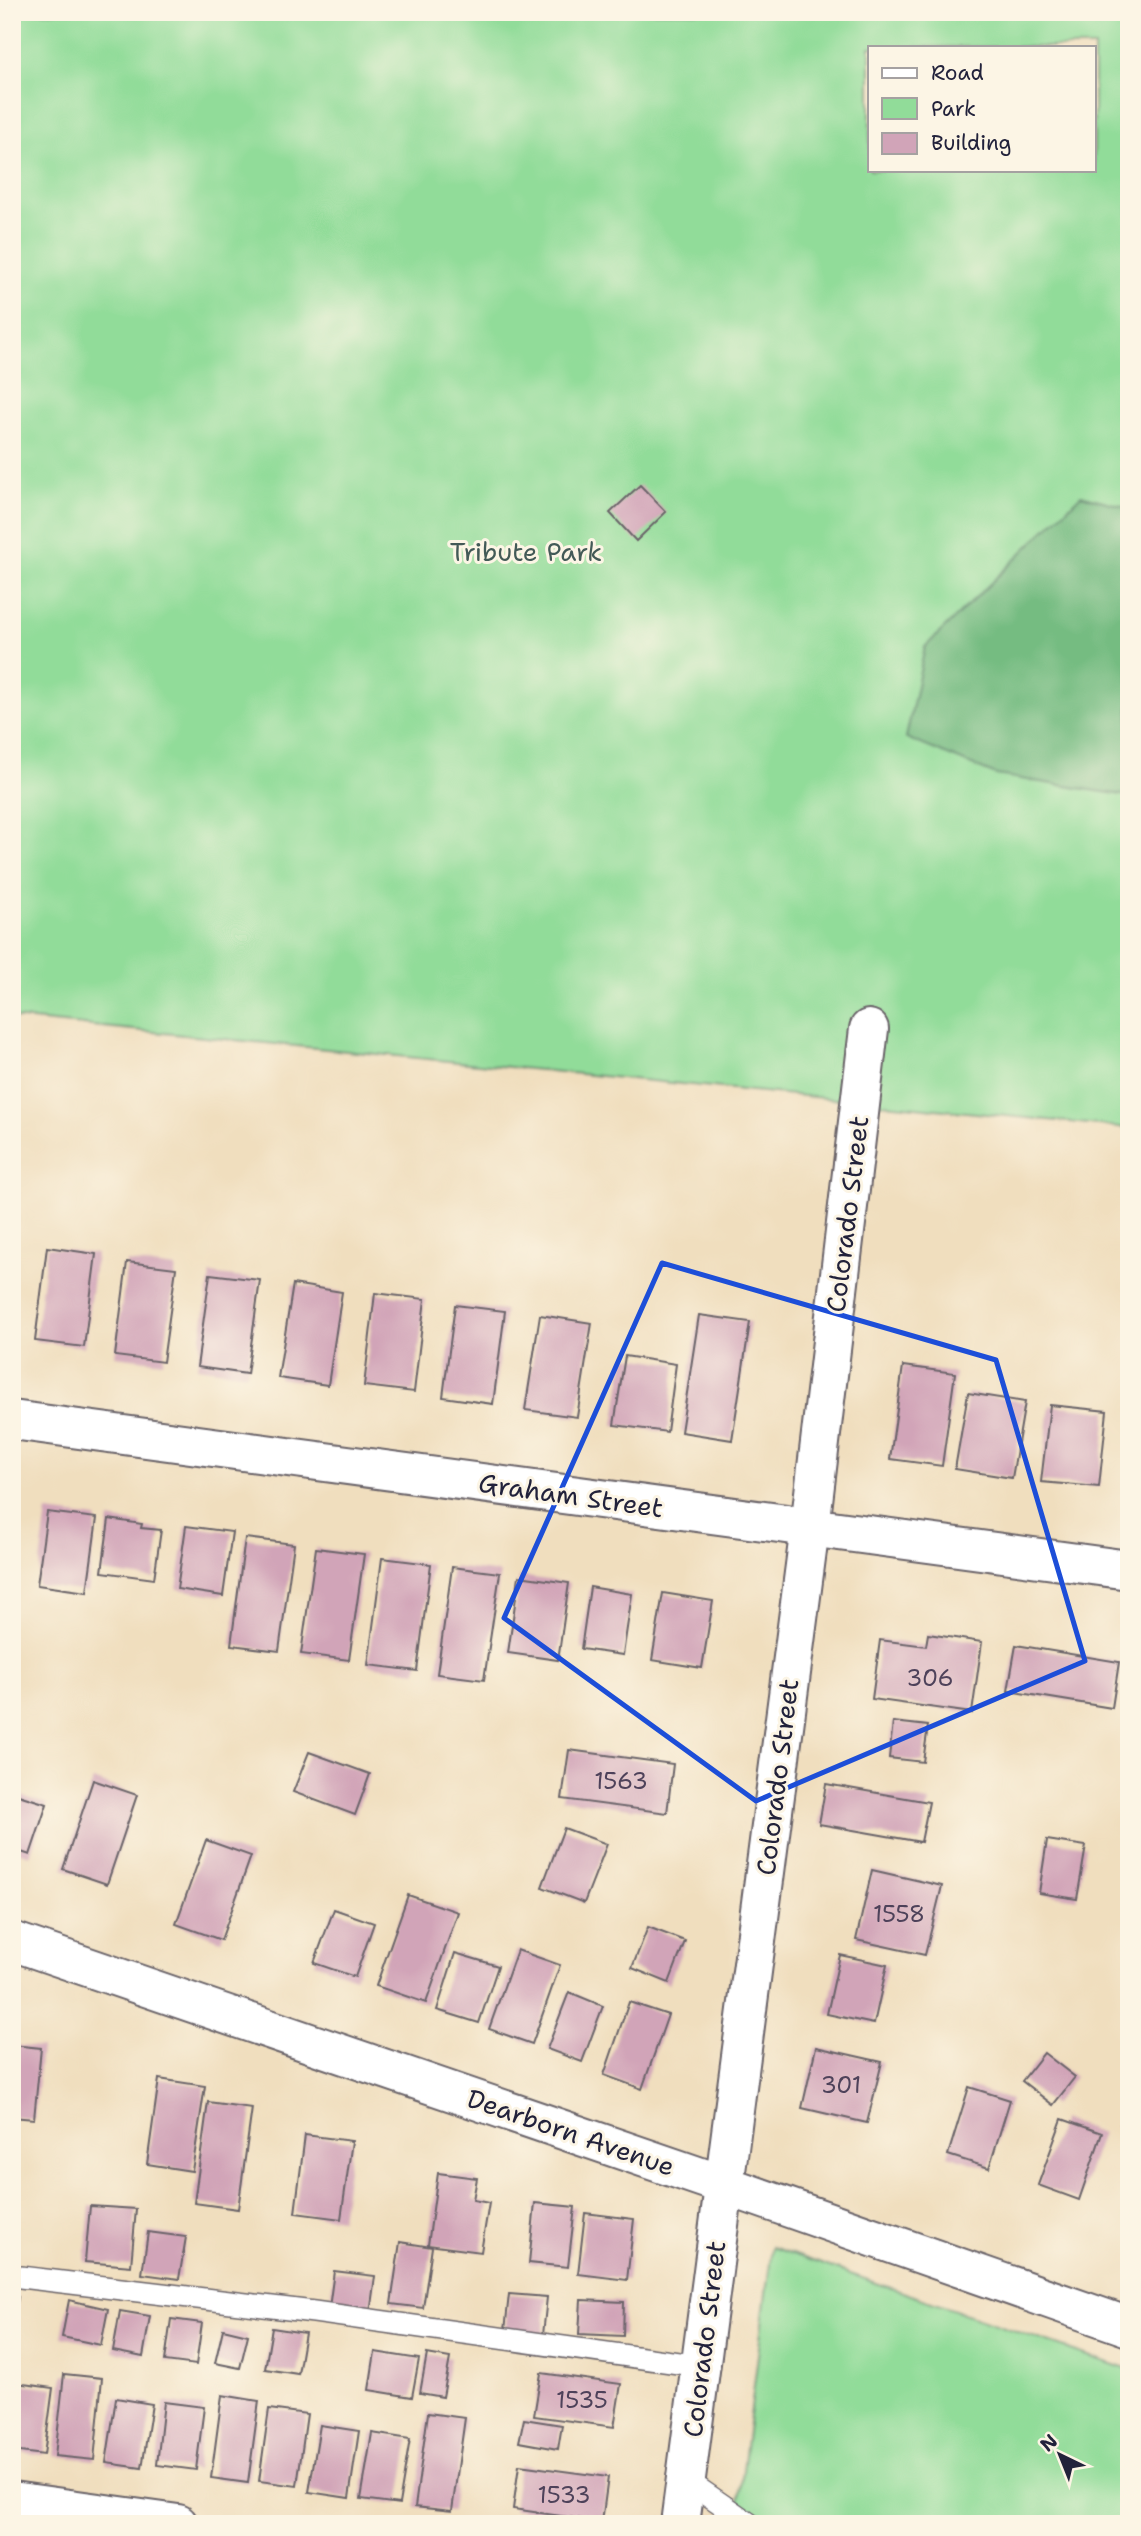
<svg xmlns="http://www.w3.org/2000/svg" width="1141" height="2536" font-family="'Shantell Sans',sans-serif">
<rect width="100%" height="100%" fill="#fcf5e5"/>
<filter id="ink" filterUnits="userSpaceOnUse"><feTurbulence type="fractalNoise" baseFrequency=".0143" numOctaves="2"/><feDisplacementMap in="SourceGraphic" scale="14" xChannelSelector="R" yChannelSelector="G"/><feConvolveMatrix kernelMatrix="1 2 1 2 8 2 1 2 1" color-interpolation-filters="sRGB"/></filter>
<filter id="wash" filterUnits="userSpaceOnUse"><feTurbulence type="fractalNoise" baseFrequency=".00686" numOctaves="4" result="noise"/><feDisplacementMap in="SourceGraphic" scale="28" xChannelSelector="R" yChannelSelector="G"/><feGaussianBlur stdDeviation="1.57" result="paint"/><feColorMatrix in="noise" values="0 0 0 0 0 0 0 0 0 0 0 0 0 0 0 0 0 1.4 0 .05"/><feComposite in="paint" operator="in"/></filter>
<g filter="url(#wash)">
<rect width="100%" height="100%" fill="#f0debe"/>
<g fill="#91dc99" stroke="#5a7f6a" stroke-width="2" fill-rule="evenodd">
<path d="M12 12H1129V1128L12 1018ZM870 47H1094V170H870Z"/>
<path d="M772 2247 1129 2370V2524H736Z"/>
</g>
<path fill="#74bc81" stroke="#4b6f5e" stroke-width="2" d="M1081 495 1129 508V796L996 775 906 738 925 647Z"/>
<g id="blocks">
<g fill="#d1a4b8">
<path d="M640 485 666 512 636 541 610 513Z"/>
<path d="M47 1247 96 1254 84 1347 35 1341Z"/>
<path d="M127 1262 176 1268 163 1362 115 1356Z"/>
<path d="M210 1274 260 1280 247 1374 197 1367Z"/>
<path d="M293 1284 342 1292 328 1385 278 1378Z"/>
<path d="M375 1293 425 1299 414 1392 364 1386Z"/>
<path d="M455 1305 505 1311 493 1404 443 1397Z"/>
<path d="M540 1315 592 1323 577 1417 525 1410Z"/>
<path d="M699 1315 750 1322 732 1440 681 1432Z"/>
<path d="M625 1356 676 1364 667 1432 614 1425Z"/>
<path d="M903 1366 955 1373 942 1466 890 1459Z"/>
<path d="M968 1393 1025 1402 1012 1478 955 1469Z"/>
<path d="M1050 1405 1107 1411 1099 1487 1041 1482Z"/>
<path d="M12 1506 19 1507 14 1549 12 1548Z"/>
<path d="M47 1512 97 1518 87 1592 37 1585Z"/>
<path d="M109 1519 142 1524 141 1528 161 1530 154 1579 102 1572Z"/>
<path d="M186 1526 232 1532 223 1596 177 1589Z"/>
<path d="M245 1538 294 1544 279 1651 231 1645Z"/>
<path d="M316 1548 364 1554 349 1660 301 1654Z"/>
<path d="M382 1558 431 1564 417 1671 368 1665Z"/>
<path d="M452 1567 500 1573 484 1680 437 1674Z"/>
<path d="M519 1576 569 1583 558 1660 508 1653Z"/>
<path d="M590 1587 632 1594 623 1655 581 1649Z"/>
<path d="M663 1593 713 1601 702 1668 652 1660Z"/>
<path d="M928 1634 982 1642 972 1713 872 1699 880 1640 926 1646Z"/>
<path d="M1016 1645 1119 1662 1112 1708 1008 1691Z"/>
<path d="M893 1722 928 1726 923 1762 889 1758Z"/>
<path d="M569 1750 673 1764 667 1813 562 1799Z"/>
<path d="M309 1752 370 1774 355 1815 293 1792Z"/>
<path d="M93 1780 137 1795 107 1884 63 1869Z"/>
<path d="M826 1784 929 1802 921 1842 819 1824Z"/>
<path d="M12 1793 47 1804 30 1855 12 1849Z"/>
<path d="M564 1828 607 1844 584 1903 542 1887Z"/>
<path d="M206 1840 251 1856 221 1940 176 1924Z"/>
<path d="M1047 1840 1086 1846 1077 1899 1039 1893Z"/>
<path d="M872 1870 942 1886 925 1955 856 1940Z"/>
<path d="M408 1895 458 1912 426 2003 376 1986Z"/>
<path d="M334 1909 374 1923 355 1977 314 1963Z"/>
<path d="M648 1927 685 1941 669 1983 632 1968Z"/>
<path d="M517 1950 560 1965 532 2044 489 2029Z"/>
<path d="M455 1953 498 1966 479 2023 437 2010Z"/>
<path d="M840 1955 887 1965 874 2024 827 2014Z"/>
<path d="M569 1992 603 2006 582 2062 547 2049Z"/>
<path d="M629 2002 668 2015 642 2089 604 2075Z"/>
<path d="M12 2045 41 2048 34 2119 12 2117Z"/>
<path d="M816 2047 882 2062 867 2123 802 2108Z"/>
<path d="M1044 2053 1075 2077 1053 2105 1022 2081Z"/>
<path d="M159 2079 205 2086 192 2171 147 2164Z"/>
<path d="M969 2087 1010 2100 989 2168 948 2155Z"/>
<path d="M208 2102 252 2108 238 2209 194 2203Z"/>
<path d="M1129 2113V2131L1120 2124Z"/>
<path d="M1062 2119 1102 2133 1079 2200 1038 2185Z"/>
<path d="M305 2135 352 2141 341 2219 295 2213Z"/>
<path d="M438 2173 477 2178 473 2200 489 2203 481 2252 428 2245Z"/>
<path d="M535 2203 575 2207 568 2267 529 2263Z"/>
<path d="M90 2206 136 2209 131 2266 85 2262Z"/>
<path d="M585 2213 634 2219 627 2280 578 2274Z"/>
<path d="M148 2232 186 2237 179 2279 142 2274Z"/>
<path d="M400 2242 432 2247 423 2308 391 2304Z"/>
<path d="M334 2271 375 2276 370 2313 329 2308Z"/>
<path d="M509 2294 547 2297 543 2335 505 2331Z"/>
<path d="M12 2296 18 2297 14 2320H12Z"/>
<path d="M69 2300 108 2309 101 2345 62 2337Z"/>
<path d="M581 2300 624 2302 623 2336 579 2334Z"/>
<path d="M120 2311 150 2316 143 2357 113 2351Z"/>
<path d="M171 2319 202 2323 196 2365 165 2361Z"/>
<path d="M272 2328 305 2333 298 2374 265 2369Z"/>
<path d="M223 2329 248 2335 240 2368 215 2363Z"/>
<path d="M375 2352 419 2359 412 2397 369 2390Z"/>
<path d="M427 2354 450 2358 443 2397 420 2393Z"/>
<path d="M541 2373 621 2384 614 2427 534 2416Z"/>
<path d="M64 2374 102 2378 94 2460 55 2456Z"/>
<path d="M16 2383 53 2388 44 2455 12 2451V2412Z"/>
<path d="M222 2395 259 2401 248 2483 211 2478Z"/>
<path d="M116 2398 152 2404 142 2468 106 2463Z"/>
<path d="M164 2402 204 2407 196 2470 157 2465Z"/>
<path d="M269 2409 307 2414 297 2486 259 2481Z"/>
<path d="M428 2413 465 2418 452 2511 415 2507Z"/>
<path d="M524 2419 562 2425 558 2449 519 2442Z"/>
<path d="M320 2425 359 2431 349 2498 309 2492Z"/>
<path d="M372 2433 410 2439 399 2504 361 2499Z"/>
<path d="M519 2465 608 2477 602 2522 513 2509Z"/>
</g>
</g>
</g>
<g filter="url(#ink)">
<use href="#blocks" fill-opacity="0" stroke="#6a6469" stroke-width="2"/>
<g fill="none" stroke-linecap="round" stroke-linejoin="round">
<g stroke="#6a6469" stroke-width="24">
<g id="service">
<path d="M12 2276 314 2312 700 2366"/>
<path d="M685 2479 750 2524"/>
</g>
</g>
<g stroke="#6a6469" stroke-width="42">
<g id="minor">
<path d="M12 1420 1129 1570"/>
<path d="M12 2501 178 2524"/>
<path d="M680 2524 810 1527 869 1029"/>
</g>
</g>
<g stroke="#6a6469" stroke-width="42">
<path id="tertiary" d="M12 1941 724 2185 1129 2327"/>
</g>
<use href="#service" stroke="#fff" stroke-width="21"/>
<use href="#minor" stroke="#fff" stroke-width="38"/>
<use href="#tertiary" stroke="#fff" stroke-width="38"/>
</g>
</g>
<path fill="none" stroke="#1d4ed8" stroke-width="5" stroke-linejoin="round" d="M662 1263 996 1360 1085 1661 756 1801 504 1618Z"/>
<g text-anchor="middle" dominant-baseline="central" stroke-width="6" stroke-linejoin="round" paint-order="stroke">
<g font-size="23" fill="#4e425a">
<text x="930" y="1678">306</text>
<text x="621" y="1781">1563</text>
<text x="899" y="1914">1558</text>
<text x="841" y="2085">301</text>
<text x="582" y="2400">1535</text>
<text x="564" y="2495">1533</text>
</g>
<g font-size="26" fill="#435a57" stroke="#fcf5e5">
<text x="526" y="551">Tribute Park</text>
</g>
<g font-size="26" fill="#22223b" stroke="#fcf5e5">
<text transform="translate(847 1214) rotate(-83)">Colorado Street</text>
<text transform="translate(571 1495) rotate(8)">Graham Street</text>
<text transform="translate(777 1777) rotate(-83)">Colorado Street</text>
<text transform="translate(571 2132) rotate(19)">Dearborn Avenue</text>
<text transform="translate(704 2339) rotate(-83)">Colorado Street</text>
</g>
</g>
<rect width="1141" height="2536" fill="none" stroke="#fcf5e5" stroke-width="42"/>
<rect x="868" y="46" width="228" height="126" fill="#fcf5e5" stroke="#a5a1a1" stroke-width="2"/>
<rect x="882" y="68" width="35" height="10" fill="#ffffff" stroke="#a5a1a1" stroke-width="2"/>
<text x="931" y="80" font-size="21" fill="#22223b">Road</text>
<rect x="882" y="98" width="35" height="21" fill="#91dc99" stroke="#a5a1a1" stroke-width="2"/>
<text x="931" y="116" font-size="21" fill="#22223b">Park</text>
<rect x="882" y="133" width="35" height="21" fill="#d1a4b8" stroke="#a5a1a1" stroke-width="2"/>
<text x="931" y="150" font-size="21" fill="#22223b">Building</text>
<g transform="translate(1060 2455) rotate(317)" stroke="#fcf5e5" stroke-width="5" paint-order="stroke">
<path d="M0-5L12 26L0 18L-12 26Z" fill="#22223b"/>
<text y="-10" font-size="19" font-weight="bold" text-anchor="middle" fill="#22223b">N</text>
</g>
</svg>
